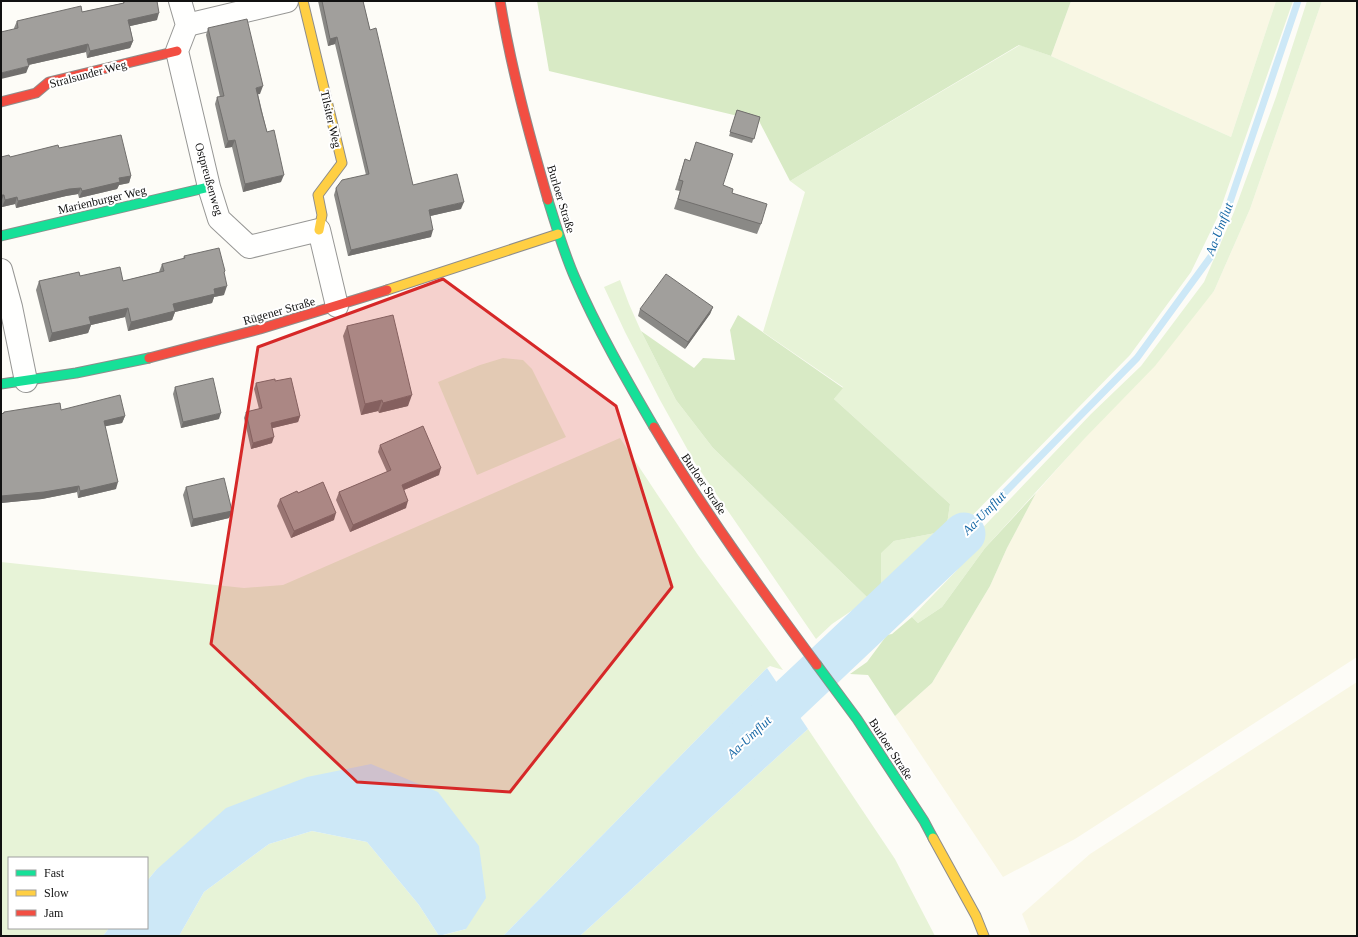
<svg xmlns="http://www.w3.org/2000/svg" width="1358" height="937" font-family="Georgia,serif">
<rect width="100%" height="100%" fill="#fdfcf7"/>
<g fill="#f9f7e4">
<path d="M1071 1H1276L1231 137 1051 56Z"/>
<path d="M1322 1H1357V657L1075 839 1003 877 895 716 932 683 990 586 1007 548 1036 493 1214 291 1250 209Z"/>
<path d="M1357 682V936H1031L1022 914 1090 854Z"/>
</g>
<g fill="#e7f3d7">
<path d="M1276 1H1293L1218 216 1191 272 1130 355 957 531 928 545H923L881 587 880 553 894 541 946 531 950 504 834 399 843 387 763 332 805 192 790 181 1020 45 1051 56 1231 137Z"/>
<path d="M1307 1H1322L1250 209 1214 291 1155 366 1085 438 985 548 942 607 918 623 912 617 957 570 971 540 1091 414 1141 366 1204 282 1234 212 1276 97Z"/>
<path d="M620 280 629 304 641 331 676 400 713 448 869 599 832 624 816 639 695 463 660 400 625 332 604 287Z"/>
<path d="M503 358 523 360 532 369 566 437 477 475 438 382 480 365Z"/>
<path d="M620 438 657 494 698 555 783 670 770 666 767 668 503 936H440L466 929 437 792 156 870 147 881V858H9V928H109L103 936H1V562L244 588 283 585Z"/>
<path d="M808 729 895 859 935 936H580Z"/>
<path d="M312 831 367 842 419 905 439 936H179L204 892 269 844Z"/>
</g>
<g fill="#d8eac5">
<path d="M537 1H1071L1051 56 1019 45 790 181 759 121 549 71Z"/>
<path d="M738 315 843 388 834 399 950 504 946 531 894 541 881 553V587L869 599 713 448 676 400 641 331 694 368 703 358 735 360 730 330Z"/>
<path d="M1036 493 1007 548 990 586 932 683 895 716 868 675 850 674 867 662 887 635 892 634 912 617 918 623 942 607 985 548Z"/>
</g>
<g fill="#cde8f7">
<path d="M767 668 808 729 580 936H503Z"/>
<path d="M371 764 438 792 479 846 486 898 466 929 439 936 419 905 367 842 312 831 269 844 204 892 179 936H103L109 928H147V881L156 870 226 808 307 777Z"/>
</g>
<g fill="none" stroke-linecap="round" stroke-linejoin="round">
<path stroke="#cde8f7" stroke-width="7" d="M964 534 1137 358 1212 255 1298 1"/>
<path stroke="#cde8f7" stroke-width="43" d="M745 741 964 534"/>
<g stroke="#979795" stroke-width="24">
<g id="street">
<path d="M180 1 187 25 177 51 209 187 219 219 249 247 319 230 337 306"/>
<path d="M187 25 287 1"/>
<path d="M1 270 11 307 26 381"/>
</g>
</g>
<g stroke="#8e8d8b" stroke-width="11">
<g id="fast">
<path d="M548 200C556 226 564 253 575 278 597 329 626 379 654 427"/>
<path d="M1 236 209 187"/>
<path d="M1 384 76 373 149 358"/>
<path d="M817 665 857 719 924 821 933 838"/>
</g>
</g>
<g stroke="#8e8d8b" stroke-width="11">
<g id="slow">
<path d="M303 1 342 163 318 195 322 215 319 230"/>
<path d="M387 290 558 234"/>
<path d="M933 838 976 916 984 936"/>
</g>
</g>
<g stroke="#8e8d8b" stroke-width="11">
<g id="jam">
<path d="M500 1C511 68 529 134 548 200"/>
<path d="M1 102 36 93 49 82 177 51"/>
<path d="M149 358 260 329 387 290"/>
<path d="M654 427C703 510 760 588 817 665"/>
</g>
</g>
<use href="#street" stroke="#fffffe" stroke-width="22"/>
<use href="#fast" stroke="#16e098" stroke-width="9"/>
<use href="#slow" stroke="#ffcf43" stroke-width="9"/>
<use href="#jam" stroke="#f24e42" stroke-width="9"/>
</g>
<g fill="#8a8986">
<path d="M123 1H157V20L130 26 133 41 130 48 87 58 86 52 28 65 26 73 14 28 17 21 82 12 123 3Z"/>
<path d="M318 1H363L370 30 413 185 461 209 430 216 431 237 348 256 334 195 336 188 366 175 335 44 328 46Z"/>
<path d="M208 28 260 94H258L267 132 281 182 243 192 232 147 225 148 215 104 217 97H220L206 35Z"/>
<path d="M737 110 760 117 752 143 729 136Z"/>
<path d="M59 148 131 176 129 183 119 185 117 189 79 198 78 194 66 196 16 208 15 204 2 207 1 202 10 157Z"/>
<path d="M685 159 723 185 732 193 761 224 757 234 674 209 680 191 675 190Z"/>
<path d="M184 256 225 271 224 273V295L214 297 212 303 175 312 172 320 128 331 125 317 91 325 88 333 49 342 36 290 39 281 80 276 123 281 159 272 162 264 183 259Z"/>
<path d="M713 307 710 314 685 349 638 316 640 309Z"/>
<path d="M347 326 408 406 379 413 378 411 361 415 343 336Z"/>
<path d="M275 381 300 416 298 422 272 428V443L251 449 244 418 246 412 259 409 254 389 256 383Z"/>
<path d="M175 387 219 419 181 428 173 394Z"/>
<path d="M61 410 125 416 122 423 105 426 116 489 78 498 77 492 42 499 1 503V414L3 413 4 412Z"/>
<path d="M380 445 439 475 404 490 406 508 350 532 336 500 339 492 387 472 378 452Z"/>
<path d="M186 487 232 511 229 518 191 527 183 495Z"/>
<path d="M280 499 334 520 291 538 277 506Z"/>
</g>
<g fill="#716f6d">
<path d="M159 13 157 20 126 27 128 20Z"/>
<path d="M337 37 335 44 328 46 330 39Z"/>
<path d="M133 41 130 48 87 58 90 51Z"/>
<path d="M88 44 86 52 24 66 27 59Z"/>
<path d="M29 66 26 73 1 79V73Z"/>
<path d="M263 86 260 94 254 95 256 88Z"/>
<path d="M235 140 232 147 225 148 228 141Z"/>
<path d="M284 175 281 182 243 192 245 184Z"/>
<path d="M131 176 129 183 119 185 117 189 79 198 82 191 119 178Z"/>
<path d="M81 188 78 194 66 196 16 208 18 201 69 189Z"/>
<path d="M1 195H4L1 202Z"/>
<path d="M17 197 15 204 2 207 5 200Z"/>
<path d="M464 202 461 209 426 217 429 210Z"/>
<path d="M433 230 431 237 348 256 351 250Z"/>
<path d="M227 286 224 295 214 297 212 303 175 312 172 320 128 331 131 322 173 304 214 289Z"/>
<path d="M713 307 710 314 685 349 688 342Z"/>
<path d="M128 308 125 317 91 325 88 333 49 342 52 333 89 317Z"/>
<path d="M412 395 408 406 379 413 383 403Z"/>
<path d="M382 400 378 411 361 415 365 404Z"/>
<path d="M221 413 219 419 181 428 183 422Z"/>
<path d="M125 416 122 423 102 427 104 421Z"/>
<path d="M300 416 298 422 269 429 271 423Z"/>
<path d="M274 437 272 443 251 449 253 443Z"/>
<path d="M441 468 439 475 399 492 402 485Z"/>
<path d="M118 482 116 489 78 498 80 491Z"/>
<path d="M79 486 77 492 42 499 1 503V496Z"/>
<path d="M408 501 406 508 350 532 353 525Z"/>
<path d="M232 511 229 518 191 527 193 519Z"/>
<path d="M336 513 334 520 291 538 294 531Z"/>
</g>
<g fill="#a19f9c" stroke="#716f6d">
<path d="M124 1H157L159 13 128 20 133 41 90 51 88 44 27 59 29 66 1 73V32L18 28 17 21 81 6 82 12 124 3Z"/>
<path d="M322 1H363L370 30 376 28 413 185 457 174 464 202 429 210 433 230 351 250 336 188 342 180 369 174 337 37 330 39Z"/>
<path d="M247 19 263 86 256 88 261 110 267 132 274 130 284 175 245 184 235 140 228 141 217 97 224 96 208 28Z"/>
<path d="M737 110 760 117 754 139 730 132Z"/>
<path d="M121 135 131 176 119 178 120 182 82 191 81 188 69 189 18 201 17 197 5 200 4 195H1V157L9 155 10 157 58 145 59 148Z"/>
<path d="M696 142 733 154 723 185 733 189 732 193 767 204 761 224 678 199 683 181 679 180 685 159 690 161Z"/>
<path d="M219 248 225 271 224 272 227 286 214 289 215 294 173 304 175 311 131 322 128 308 89 317 91 324 52 333 39 281 79 272 80 276 120 267 123 281 164 271 162 264 185 258 184 256Z"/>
<path d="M666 274 713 307 688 342 640 309Z"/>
<path d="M393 315 412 395 383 403 382 400 365 404 347 326Z"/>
<path d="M213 378 221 413 183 422 175 387Z"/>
<path d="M291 378 300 416 271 423 274 437 253 443 246 412 262 408 256 383 275 379V381Z"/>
<path d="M120 395 125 416 104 421 118 482 80 491 79 486 44 492 1 496V414L4 413V412L60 403 61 410Z"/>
<path d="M423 426 441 468 402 485 408 501 353 525 339 492 391 470 380 445Z"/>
<path d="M224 478 232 511 193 519 186 487Z"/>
<path d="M323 482 336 513 294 531 280 499 297 491 298 493Z"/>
</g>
<path fill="#d62828" fill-opacity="0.2" stroke="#d62828" stroke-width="3" stroke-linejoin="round" d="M443 279 616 406 672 587 510 792 357 782 211 644 258 347Z"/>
<g text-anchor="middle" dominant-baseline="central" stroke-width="4" stroke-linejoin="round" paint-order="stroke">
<g font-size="12" fill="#111" stroke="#fff">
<text transform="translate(88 74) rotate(-15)">Stralsunder Weg</text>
<text transform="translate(331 119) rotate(77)">Tilsiter Weg</text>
<text transform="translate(209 179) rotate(74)">Ostpreußenweg</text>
<text transform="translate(561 199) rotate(73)">Burloer Straße</text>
<text transform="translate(102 200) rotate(-13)">Marienburger Weg</text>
<text transform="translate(279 311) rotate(-16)">Rügener Straße</text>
<text transform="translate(704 484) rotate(56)">Burloer Straße</text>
<text transform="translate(891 749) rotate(57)">Burloer Straße</text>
</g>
<g font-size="13" font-style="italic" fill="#1768a6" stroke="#fff">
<text transform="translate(1219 229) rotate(-69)">Aa-Umflut</text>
<text transform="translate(984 513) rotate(-45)">Aa-Umflut</text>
<text transform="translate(749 737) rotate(-43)">Aa-Umflut</text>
</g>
</g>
<rect width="1358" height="937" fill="none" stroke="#111111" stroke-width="4"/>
<rect x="8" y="857" width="140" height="72" fill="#ffffff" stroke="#a0a0a0"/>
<rect x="16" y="870" width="20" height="6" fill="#16e098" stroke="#a0a0a0"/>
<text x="44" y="877" font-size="12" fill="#111111">Fast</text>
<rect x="16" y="890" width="20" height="6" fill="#ffcf43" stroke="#a0a0a0"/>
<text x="44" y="897" font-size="12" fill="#111111">Slow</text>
<rect x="16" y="910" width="20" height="6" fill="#f24e42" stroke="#a0a0a0"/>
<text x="44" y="917" font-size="12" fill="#111111">Jam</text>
</svg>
